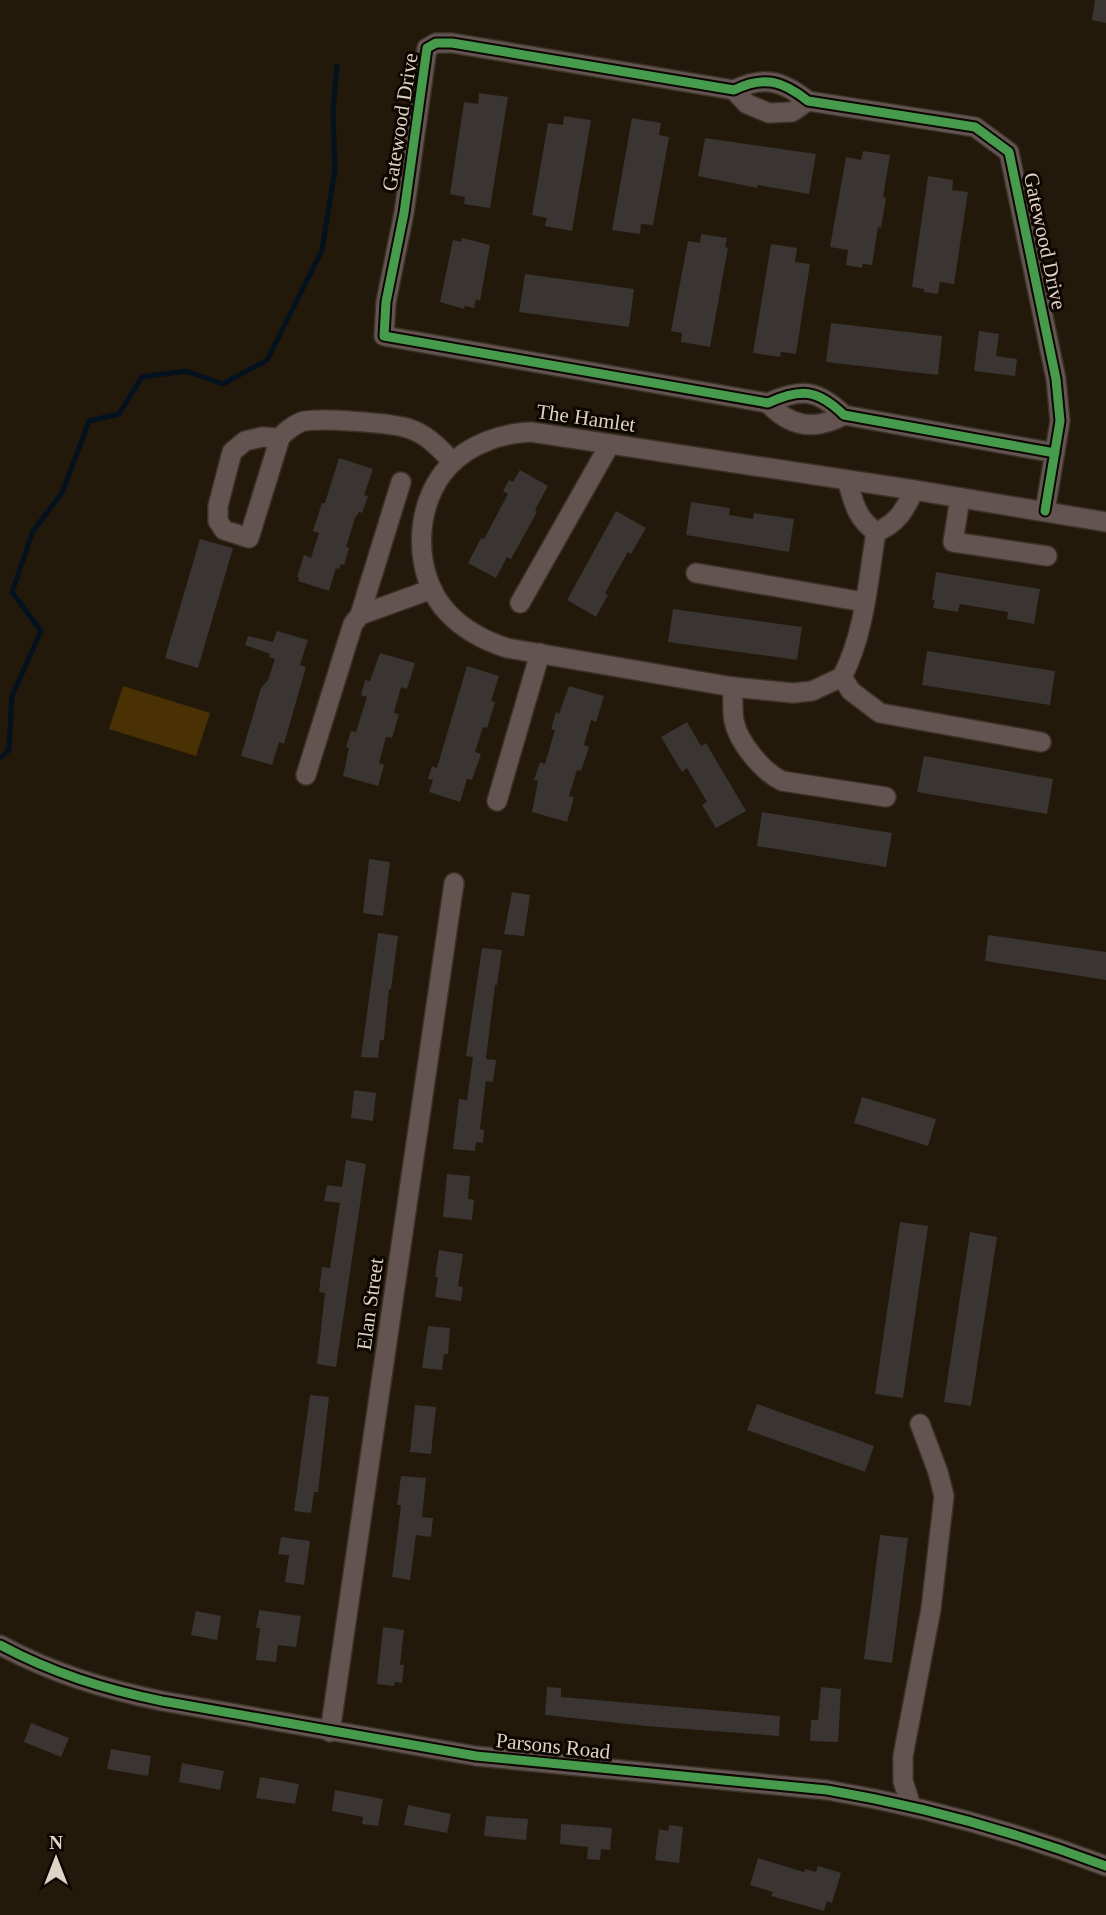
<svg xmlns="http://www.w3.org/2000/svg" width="1106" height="1915" font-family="'Times New Roman',serif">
<rect width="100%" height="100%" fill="#22190b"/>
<path fill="#493103" d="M123 686 210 713 196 756 109 729Z"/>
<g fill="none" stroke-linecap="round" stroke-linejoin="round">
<path stroke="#03121e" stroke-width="5" d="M0 758 9 750 12 696 41 631 12 592 33 531 62 493 89 421 119 414 142 377 186 371 223 384 267 360 322 250 335 170 333 111 337 66"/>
</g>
<g fill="#3a3433">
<path d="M1095 0H1106V23L1092 20Z"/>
<path d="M479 93 508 97 490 208 464 204 465 197 450 194 464 102 478 104Z"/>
<path d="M564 116 591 120 572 231 545 226 547 218 532 215 548 123 563 125Z"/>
<path d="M632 118 661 123 659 135 669 137 653 225 641 224 640 234 612 230Z"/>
<path d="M705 138 816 154 809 194 758 185 757 188 698 176Z"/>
<path d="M863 151 890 155 883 197 886 198 881 228 878 227 872 265 863 264 862 268 846 265 848 250 830 247 846 157 861 160Z"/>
<path d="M928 176 953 180 952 190 968 192 954 284 940 282 938 294 924 292V289L912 287Z"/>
<path d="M701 234 727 238 725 247 728 248 710 347 681 342 682 333 671 331 688 241 700 243Z"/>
<path d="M462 238 490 245 480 301 476 299 474 308 465 306 464 309 440 302 453 240 461 242Z"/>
<path d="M771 244 797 248 795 262 810 264 796 354 781 352 780 357 753 353Z"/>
<path d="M525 274 634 289 629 327 519 312Z"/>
<path d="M831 323 942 336 938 375 826 362Z"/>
<path d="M979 331 999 334 996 356 1017 359 1015 376 974 371Z"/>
<path d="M339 458 373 469 364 495 368 496 362 513 359 512 355 518 347 544 346 547 349 548 344 565 341 564 339 569 336 568 329 591 298 581 299 577H297L304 555 311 558 319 533 313 531 322 503H325Z"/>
<path d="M520 470 548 486 535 510 537 512 511 559 507 557 496 578 468 563 481 538 484 539 508 494 503 491 509 480 513 482Z"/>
<path d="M691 502 730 508 729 515 753 519 754 513 794 519 789 552 686 535Z"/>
<path d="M616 511 646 528 631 554 628 552 605 593 608 595 596 617 567 600Z"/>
<path d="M200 539 233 548 198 668 165 658Z"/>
<path d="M936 572 1040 589 1034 624 1007 619 1008 612 960 604 958 612 933 608 935 600H932Z"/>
<path d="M673 609 802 627 797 660 668 642Z"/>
<path d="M277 631 308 640 300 665 306 667 284 744 279 742 272 765 241 756 261 688 268 680 275 659 269 657 270 654 245 645 248 636 273 642Z"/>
<path d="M927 651 1055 671 1050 705 922 685Z"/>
<path d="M380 653 415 663 407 689 401 687 394 713 399 714 392 738 386 737 379 763 384 765 378 786 343 776 349 748 346 747 351 731 356 732 367 697 361 695 365 680 370 681Z"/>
<path d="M467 666 499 676 491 701 495 702 487 728 483 727 475 752 481 754 472 780 467 779 460 802 429 792 433 780 428 779 432 766 437 768Z"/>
<path d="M569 686 604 696 596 722 591 720 584 745 589 747 581 771 577 770 569 796 574 797 567 822 532 812 538 781 534 780 540 762 545 764 555 730 551 729 556 712 559 714Z"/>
<path d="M687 722 701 746 706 743 746 811 716 828 702 805 707 802 687 768 682 772 661 737Z"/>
<path d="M924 756 1053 779 1047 814 917 792Z"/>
<path d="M762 812 892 833 886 867 757 846Z"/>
<path d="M369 859 390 862 383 916 363 913Z"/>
<path d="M512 892 530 895 524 936 504 934Z"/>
<path d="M378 933 398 936 391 989H389L384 1040H380L378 1058 361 1057Z"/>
<path d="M988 935 1106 952V980L985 961Z"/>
<path d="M482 948 502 950 497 985H495L486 1059 496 1060 493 1082 486 1081 480 1129 484 1130 483 1143 476 1142 475 1151 453 1149 459 1099 467 1100 473 1057 466 1056Z"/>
<path d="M354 1090 376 1093 373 1121 351 1118Z"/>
<path d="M862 1097 936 1119 928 1146 854 1123Z"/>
<path d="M346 1160 366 1164 336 1367 317 1364 325 1293 319 1292 322 1267 330 1268 340 1203 324 1201 327 1185 342 1187Z"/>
<path d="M447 1174 470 1176 468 1199 474 1200 472 1220 443 1217Z"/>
<path d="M900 1222 928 1226 903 1398 875 1394Z"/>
<path d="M970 1232 997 1237 971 1406 944 1402Z"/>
<path d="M439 1250 463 1254 458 1286 463 1287 461 1301 435 1297 438 1277H435Z"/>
<path d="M428 1326 450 1328 448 1354H444L442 1370 422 1368Z"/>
<path d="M310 1395 329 1397 318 1492H314L311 1513 294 1511Z"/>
<path d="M757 1404 874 1446 865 1472 747 1430Z"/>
<path d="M415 1405 436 1407 431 1454 410 1452Z"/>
<path d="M401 1476 426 1478 422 1517 433 1518 431 1537 416 1535 410 1580 392 1577 401 1505H397Z"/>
<path d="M880 1535 908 1538 892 1663 864 1659Z"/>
<path d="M281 1537 310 1541 304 1585 285 1582 289 1555 278 1554Z"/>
<path d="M259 1610 301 1616 296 1647 278 1645 276 1662 256 1660 260 1628H256Z"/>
<path d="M196 1611 221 1616 217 1640 191 1635Z"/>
<path d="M383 1627 404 1630 400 1665H404L402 1683 395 1682 394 1686 377 1684Z"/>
<path d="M547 1687 561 1688V1697L780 1716 779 1736 646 1726 545 1715Z"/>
<path d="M821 1687 841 1689 838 1742 810 1741 811 1720H818Z"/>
<path d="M31 1723 69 1738 61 1757 24 1742Z"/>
<path d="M111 1749 151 1756 148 1776 107 1769Z"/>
<path d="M182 1763 224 1771 220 1790 179 1782Z"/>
<path d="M260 1777 299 1784 295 1804 256 1798Z"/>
<path d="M335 1790 383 1799 378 1826 362 1824 363 1817 332 1811Z"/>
<path d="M408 1805 451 1814 447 1833 404 1825Z"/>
<path d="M486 1816 528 1819 526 1840 484 1836Z"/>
<path d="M561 1824 612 1828 610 1850 601 1849 600 1860 587 1859 588 1847 560 1844Z"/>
<path d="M669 1825 683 1827 679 1863 655 1860 659 1829 668 1831Z"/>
<path d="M758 1858 804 1872 805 1869 816 1872 818 1866 841 1873 832 1903 827 1901 824 1911 771 1896 773 1892 750 1885Z"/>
</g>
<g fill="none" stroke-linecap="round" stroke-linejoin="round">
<g stroke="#3b3227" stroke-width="22">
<g id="minor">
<path d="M734 90 747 104 769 113 792 112 808 101"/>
<path d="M768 403C790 427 815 431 844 415"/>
<path d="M280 438 262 437 245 441 232 452 218 506V521L224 530 249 538 280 438C284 432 294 425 301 422 316 417 395 423 410 429 428 435 440 449 453 462"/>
<path d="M847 480C854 503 856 518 876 532"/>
<path d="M960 498 953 542 1047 556"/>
<path d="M1045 511 1060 421 1056 379 1009 152 975 127 808 101C783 81 764 75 734 90L452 43H436L427 48 404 213 386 302 384 336 768 403C801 388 817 389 844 415L1055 453"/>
<path d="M876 532C897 524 905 510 914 490"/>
<path d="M696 573 864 602"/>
<path d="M520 603 610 444"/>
<path d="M360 615 401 482"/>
<path d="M842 677C865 633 868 580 876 532"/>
<path d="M733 687C733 698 732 710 734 721 738 742 763 772 782 781L886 797"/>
<path d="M1041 742 880 713 851 691 842 677 812 691 793 693 733 687 507 648C485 641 465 631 448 613 412 576 413 504 449 466 470 444 502 433 531 432L914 490 1106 522"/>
<path d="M306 775 353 624 360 615 432 589"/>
<path d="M497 801 540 653"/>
<path d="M0 1645C52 1673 104 1689 162 1701L476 1756 827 1790C922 1806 1016 1832 1106 1866"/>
<path d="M330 1732 454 883"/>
<path d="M911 1806 903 1781V1756L931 1609 944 1496 938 1472 920 1424"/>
</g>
</g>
<use href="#minor" stroke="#645451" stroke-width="19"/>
<g stroke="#0e0701" stroke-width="13">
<g id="cycleway">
<path d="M1045 511 1060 421 1056 379 1009 152 975 127 808 101C783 81 764 75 734 90L452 43H436L427 48 404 213 386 302 384 336 768 403C801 388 817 389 844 415L1055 453"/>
<path d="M0 1645C52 1673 104 1689 162 1701L476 1756 827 1790C922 1806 1016 1832 1106 1866"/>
</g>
</g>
<use href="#cycleway" stroke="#469c4c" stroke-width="9"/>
</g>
<g text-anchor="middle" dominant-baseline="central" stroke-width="6" stroke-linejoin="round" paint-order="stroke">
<g font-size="21" fill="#ded4c5" stroke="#0e0701">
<text transform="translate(400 122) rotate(-81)">Gatewood Drive</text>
<text transform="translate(1045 241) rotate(78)">Gatewood Drive</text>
<text transform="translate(586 418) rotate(8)">The Hamlet</text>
<text transform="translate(370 1304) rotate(-82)">Elan Street</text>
<text transform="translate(553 1746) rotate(6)">Parsons Road</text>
</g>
</g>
<g transform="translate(56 1859)" stroke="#0e0701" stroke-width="5" paint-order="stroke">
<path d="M0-5L12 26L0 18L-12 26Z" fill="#ded4c5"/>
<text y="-10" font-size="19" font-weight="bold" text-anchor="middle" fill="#ded4c5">N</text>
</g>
</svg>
